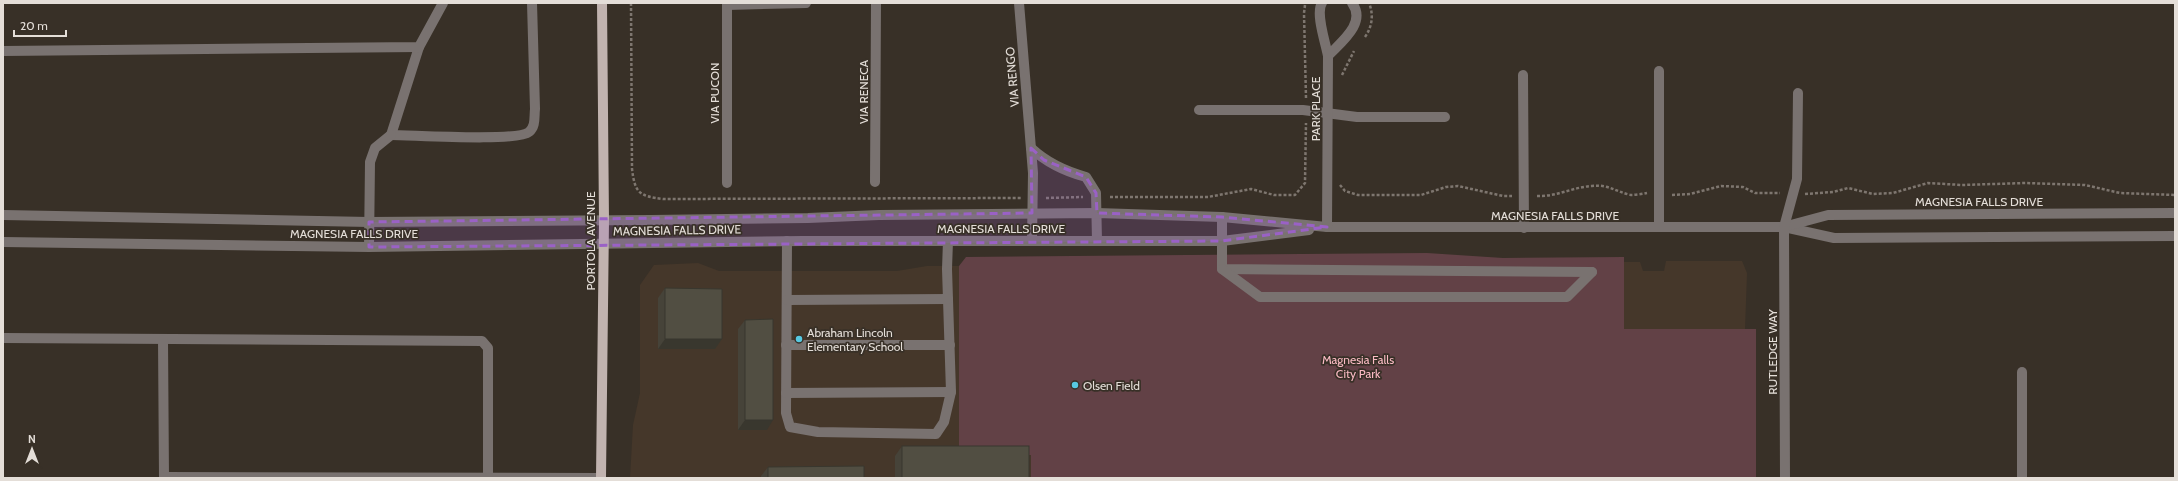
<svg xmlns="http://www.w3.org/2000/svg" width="2178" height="481" font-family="Cabin,sans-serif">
<rect width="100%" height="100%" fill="#383027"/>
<g fill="#45372a">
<path d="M1666 261H1742L1747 273 1745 329H1624V262H1640L1643 271H1664Z"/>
<path d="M698 263 719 271H897L927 266H959V456L1031 455V478H630L633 425 640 393V285L654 265Z"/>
</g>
<path fill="#624146" d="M1427 253 1503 258 1624 257V329H1756V478H1031V455L959 456V266L966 257Z"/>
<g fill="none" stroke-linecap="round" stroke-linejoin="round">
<g stroke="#7e766f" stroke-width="2.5" stroke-dasharray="3 2" stroke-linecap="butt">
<path d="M631 3 632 169C635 193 639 196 663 199L1021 198"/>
<path d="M1305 5 1304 13 1306 98"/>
<path d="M1365 37C1372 27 1374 15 1369 3"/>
<path d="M1342 75 1354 51"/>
<path d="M1340 185 1345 191 1358 195H1421L1446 187 1458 186 1503 196H1512"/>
<path d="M1805 194 1833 192 1848 188 1873 194 1893 193 1928 183 1962 185 2026 183 2085 185 2120 193 2175 195"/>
<path d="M1672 195 1690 194 1721 186 1743 187 1755 193H1780"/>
<path d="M1537 196C1556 197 1573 187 1592 186 1609 184 1616 192 1631 195 1636 195 1642 194 1647 193"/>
<path d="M1110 197H1208L1251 189 1274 195H1295L1305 183 1306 123"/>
<path d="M1046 198 1083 197"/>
</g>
<g stroke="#797270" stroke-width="10">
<path d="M1019 3 1033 173 1032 241"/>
<path d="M1322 3C1315 13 1326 44 1328 56"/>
<path d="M727 5 806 3"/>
<path d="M419 47 391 135C413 135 517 142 529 132 536 126 534 117 535 109L532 3"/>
<path d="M3 51 419 47 443 3"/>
<path d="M1659 71V227"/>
<path d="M1523 75 1524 228"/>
<path d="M1199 110H1303L1357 117H1445"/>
<path d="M1031 148C1047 163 1064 171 1086 177L1096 193 1097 241"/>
<path d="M875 182 876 3"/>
<path d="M727 183V3"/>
<path d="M3 215 369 222 651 220 808 218 879 215 1097 213 1222 217 1327 227H1784L1834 238 2175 236"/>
<path d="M1222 217V269L1592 272"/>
<path d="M1787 226 1828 215 2175 213"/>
<path d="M1327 227 1328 56C1341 42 1367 23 1352 3"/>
<path d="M787 241 786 413 790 427 818 432 936 434 944 422 951 392 947 269 948 241"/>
<path d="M3 242 369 247 803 241H1222L1309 230"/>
<path d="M369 247 370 162 375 148 391 135"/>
<path d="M1222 269 1260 297H1567L1592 272"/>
<path d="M787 300 948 299"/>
<path d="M3 338 482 341 488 348V478"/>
<path d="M163 340 164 478"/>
<path d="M786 345H950"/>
<path d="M2022 372V478"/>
<path d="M786 393 951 392"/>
<path d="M164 477 599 478"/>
<path d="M1785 478 1784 227 1797 179 1798 93"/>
</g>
<path stroke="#c1b3af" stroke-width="10" d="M601 478 604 221 602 3"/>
</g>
<g fill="#464339">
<path d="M665 288 715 349H658V298Z"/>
<path d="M745 320 767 430H738V329Z"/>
<path d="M902 446 1029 478H895V456Z"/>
<path d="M768 467 864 478H761V476Z"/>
</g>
<g fill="#39372e">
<path d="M665 339H722L715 349H658Z"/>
<path d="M745 420H773L767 430H738Z"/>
</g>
<g fill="#514e42" stroke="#39372e">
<path d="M665 288 722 289V339H665Z"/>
<path d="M773 319V420H745V320Z"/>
<rect x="902" y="446" width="127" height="32"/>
<path d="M864 466V478H768V467Z"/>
</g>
<path fill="#9a61c6" fill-opacity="0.2" stroke="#9a61c6" stroke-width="3" stroke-dasharray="8 5" stroke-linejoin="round" d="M1031 148 1044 160 1086 177 1096 193 1097 213 1222 217 1327 227 1222 241 369 247V222L1032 213Z"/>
<g fill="#57c9e2" stroke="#383027" stroke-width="1.5">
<circle cx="799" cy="339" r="4"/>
<circle cx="1075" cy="385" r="4"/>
</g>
<g text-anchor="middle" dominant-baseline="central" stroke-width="3.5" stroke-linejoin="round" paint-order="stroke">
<g font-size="12" fill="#e4ded8" stroke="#383027">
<text transform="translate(1012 77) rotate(-95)">VIA RENGO</text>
<text transform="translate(863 92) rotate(-90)">VIA RENECA</text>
<text transform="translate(714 93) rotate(-90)">VIA PUCON</text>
<text transform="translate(1315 109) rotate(-90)">PARK PLACE</text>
<text x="1979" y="201">MAGNESIA FALLS DRIVE</text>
<text x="1555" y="215">MAGNESIA FALLS DRIVE</text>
<text x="1001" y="228">MAGNESIA FALLS DRIVE</text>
<text transform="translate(677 230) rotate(-1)">MAGNESIA FALLS DRIVE</text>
<text x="354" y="233">MAGNESIA FALLS DRIVE</text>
<text transform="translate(590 241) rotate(-90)">PORTOLA AVENUE</text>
<text transform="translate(1772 352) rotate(-90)">RUTLEDGE WAY</text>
</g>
<g font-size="12" fill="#e4ded8" stroke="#383027" text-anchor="start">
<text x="807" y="332">Abraham Lincoln<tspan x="807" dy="14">Elementary School</tspan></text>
<text x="1083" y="385">Olsen Field</text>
</g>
<g font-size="12" fill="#fbbbc4" stroke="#383027">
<text x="1358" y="359">Magnesia Falls<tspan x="1358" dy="14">City Park</tspan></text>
</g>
</g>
<rect width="2178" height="481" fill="none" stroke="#e4ded8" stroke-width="8"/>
<g transform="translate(32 449)" stroke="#383027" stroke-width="3" paint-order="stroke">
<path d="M0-3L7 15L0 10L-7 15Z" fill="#e4ded8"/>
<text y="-6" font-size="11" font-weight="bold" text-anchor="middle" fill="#e4ded8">N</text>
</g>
<path d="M14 30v6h52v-6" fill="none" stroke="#e4ded8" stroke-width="2"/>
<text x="20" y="30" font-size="12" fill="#e4ded8" stroke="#383027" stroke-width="3" paint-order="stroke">20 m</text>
</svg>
